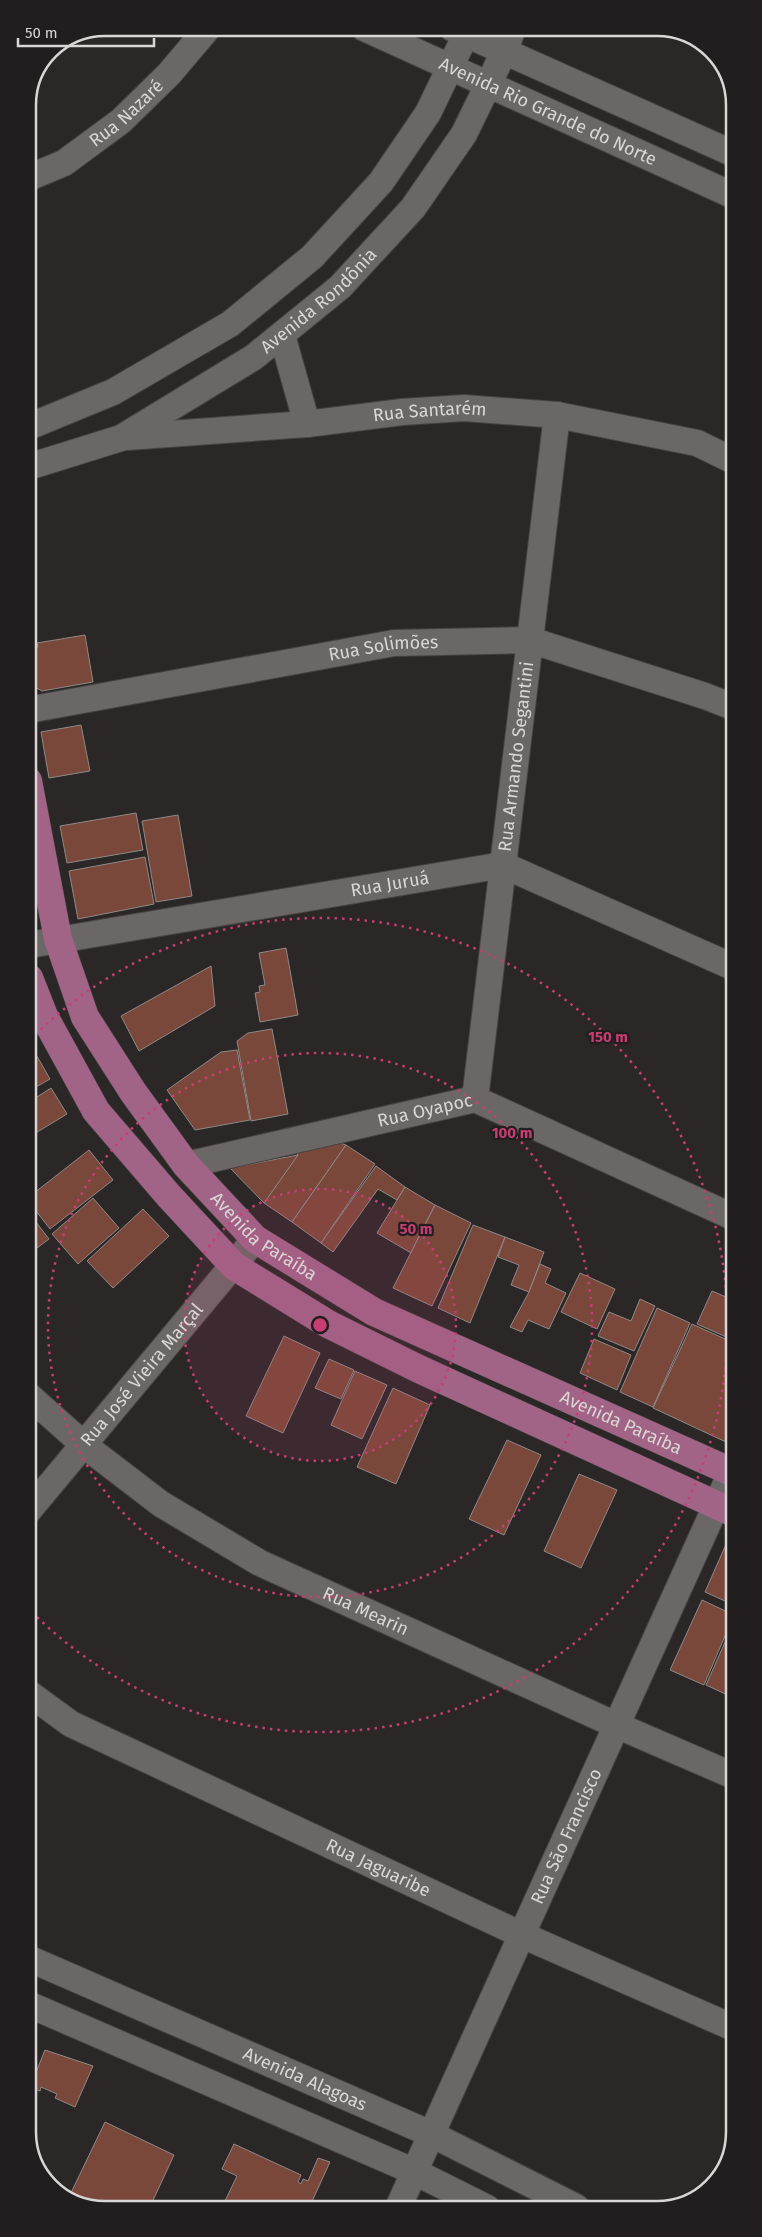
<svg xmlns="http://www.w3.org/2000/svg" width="762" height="2237" font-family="'Fira Sans',sans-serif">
<rect width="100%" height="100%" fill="#2b2727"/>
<g fill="#7a483a" stroke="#8e8988">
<path d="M85 635 93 682 42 691 35 687 28 648 38 647 37 643Z"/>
<path d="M81 725 90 771 49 778 41 732Z"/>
<path d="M136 813 143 850 67 863 60 826Z"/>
<path d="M178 815 192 896 156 902 142 821Z"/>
<path d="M145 857 154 904 78 919 69 871Z"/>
<path d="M286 948 298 1015 260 1022 255 993 260 992 259 986 265 985 259 953Z"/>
<path d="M211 966 215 1006 139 1051 121 1016Z"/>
<path d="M272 1029 288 1114 251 1121 237 1041 248 1033Z"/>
<path d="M30 1044 50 1079 29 1091V1045Z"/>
<path d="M237 1050 250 1120 195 1130 167 1090 221 1052Z"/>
<path d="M51 1088 67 1114 29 1137V1102Z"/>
<path d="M335 1141 346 1145 292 1222 264 1203 304 1145Z"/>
<path d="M346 1145 375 1164 321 1243 292 1222Z"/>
<path d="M89 1150 113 1180 50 1229 29 1202V1197Z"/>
<path d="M298 1155 264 1203 230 1168Z"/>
<path d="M376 1166 405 1187 397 1200 378 1189 333 1252 321 1243Z"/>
<path d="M405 1187 435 1205 411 1253 377 1233Z"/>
<path d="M93 1198 119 1228 78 1264 52 1234Z"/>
<path d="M435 1205 471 1223 432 1306 393 1288Z"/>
<path d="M143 1209 169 1236 113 1288 87 1261Z"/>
<path d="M29 1213 49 1239 29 1254Z"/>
<path d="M473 1225 505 1237 470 1323 438 1308Z"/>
<path d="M505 1237 544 1252 529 1292 511 1285 519 1265 498 1257Z"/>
<path d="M540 1264 551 1269 545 1283 566 1293 549 1329 528 1320 522 1332 510 1327 529 1292Z"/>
<path d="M580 1273 615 1289 597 1329 561 1312Z"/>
<path d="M712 1291 733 1300V1340L697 1324Z"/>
<path d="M640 1299 655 1306 634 1351 598 1336 609 1312 631 1321Z"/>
<path d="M657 1308 690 1323 653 1407 620 1392Z"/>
<path d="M692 1324 734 1343V1425L726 1442 653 1408Z"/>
<path d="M284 1336 320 1353 283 1433 246 1416Z"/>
<path d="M594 1339 631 1355 617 1390 580 1373Z"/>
<path d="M329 1359 354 1370 341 1399 315 1388Z"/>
<path d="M355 1371 387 1385 362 1439 331 1425Z"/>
<path d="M393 1388 430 1405 396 1484 357 1467Z"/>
<path d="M507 1440 541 1455 504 1535 469 1519Z"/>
<path d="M579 1474 617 1490 581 1568 544 1551Z"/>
<path d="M727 1542 734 1545V1605L705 1592Z"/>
<path d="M702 1600 734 1615 704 1685 670 1670Z"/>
<path d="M734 1622V1698L706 1685Z"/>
<path d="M45 2050 93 2066 75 2107 55 2098 57 2094 41 2087 40 2091 30 2087Z"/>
<path d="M105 2122 174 2155 149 2209H100L69 2197Z"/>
<path d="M234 2144 301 2175 298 2182 301 2184 303 2179 308 2181 318 2158 330 2162 309 2208H311L237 2209 224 2203 237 2176 222 2169Z"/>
</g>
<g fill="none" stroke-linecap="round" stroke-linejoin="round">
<g stroke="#474343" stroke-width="28">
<g id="minor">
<path id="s1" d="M364 28 732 195"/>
<path d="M452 28 732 153"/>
<path id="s2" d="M28 178 64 163 121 121 169 74 208 28"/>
<path d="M282 335 307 424"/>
<path d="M28 427 113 392 230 324 312 257 381 182 428 113 469 28"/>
<path id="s3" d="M127 437 307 424 402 412 464 408 557 415 697 443 732 460"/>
<path id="s4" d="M28 467 121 438 254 357 340 287 413 208 464 134 505 50 513 28"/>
<path id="s5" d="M28 710 394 643 530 640 705 696 733 707"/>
<path id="s6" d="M29 945 503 865 733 967"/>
<path id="s7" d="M475 1099 557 415"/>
<path id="s8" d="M186 1165 475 1099 733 1217"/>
<path id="s9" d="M29 1396 84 1445 161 1504 260 1563 616 1725 734 1776"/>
<path id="s10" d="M29 1510 255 1239"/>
<path id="s11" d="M30 1694 71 1724 522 1935 734 2028"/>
<path id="s12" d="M30 1959 431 2134 576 2207"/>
<path d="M30 2005 415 2172 487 2208"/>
<path id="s13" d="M398 2208 734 1466"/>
</g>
</g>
<g stroke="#474343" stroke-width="29">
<g id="major">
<path id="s14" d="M28 781 58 939 85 1017 133 1092 186 1165 255 1239 374 1312 734 1473"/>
<path d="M29 978 44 1016 96 1111 169 1196 234 1266 328 1324 419 1369 734 1513"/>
</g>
</g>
<use href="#minor" stroke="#6c6767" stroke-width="26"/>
<use href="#major" stroke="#a16487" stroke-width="28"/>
</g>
<circle cx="320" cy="1325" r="136" fill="#c73e74" fill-opacity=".12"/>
<g fill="none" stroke="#c73e74" stroke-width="2.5" stroke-dasharray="2.5 5">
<circle cx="320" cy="1325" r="136"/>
<circle cx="320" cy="1325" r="272"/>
<path d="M30 1040A407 407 0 1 1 30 1610"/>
</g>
<g text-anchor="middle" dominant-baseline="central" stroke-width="4.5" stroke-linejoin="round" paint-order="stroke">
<g font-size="18" fill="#d9d6d6" stroke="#221d1e">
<text stroke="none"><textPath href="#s1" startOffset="202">Avenida Rio Grande do Norte</textPath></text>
<text stroke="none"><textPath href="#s2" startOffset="119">Rua Nazaré</textPath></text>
<text stroke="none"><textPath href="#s4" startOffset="339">Avenida Rondônia</textPath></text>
<text stroke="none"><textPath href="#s3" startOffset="304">Rua Santarém</textPath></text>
<text stroke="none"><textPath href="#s5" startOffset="361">Rua Solimões</textPath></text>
<text stroke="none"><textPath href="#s7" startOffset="345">Rua Armando Segantini</textPath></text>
<text stroke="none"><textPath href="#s6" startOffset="366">Rua Juruá</textPath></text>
<text stroke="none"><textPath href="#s8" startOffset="245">Rua Oyapoc</textPath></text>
<text stroke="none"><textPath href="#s14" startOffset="529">Avenida Paraíba</textPath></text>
<text stroke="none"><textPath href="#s10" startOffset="176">Rua José Vieira Marçal</textPath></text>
<text stroke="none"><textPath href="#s14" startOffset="934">Avenida Paraíba</textPath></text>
<text stroke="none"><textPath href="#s9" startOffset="402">Rua Mearin</textPath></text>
<text stroke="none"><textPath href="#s13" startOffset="408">Rua São Francisco</textPath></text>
<text stroke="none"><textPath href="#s11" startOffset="390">Rua Jaguaribe</textPath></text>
<text stroke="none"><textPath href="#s12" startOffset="300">Avenida Alagoas</textPath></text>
</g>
</g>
<path d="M0 0H762V2237H0ZM105 36H657A69 69 0 0 1 726 105V2132A69 69 0 0 1 657 2201H105A69 69 0 0 1 36 2132V105A69 69 0 0 1 105 36Z" fill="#221d1e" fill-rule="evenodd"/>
<path fill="none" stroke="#d9d6d6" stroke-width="2.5" d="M105 36H657A69 69 0 0 1 726 105V2132A69 69 0 0 1 657 2201H105A69 69 0 0 1 36 2132V105A69 69 0 0 1 105 36Z"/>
<circle cx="320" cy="1325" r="8" fill="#c73e74" stroke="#221d1e" stroke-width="2.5"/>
<g font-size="15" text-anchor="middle" font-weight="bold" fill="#c73e74" stroke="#221d1e" stroke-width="4.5" stroke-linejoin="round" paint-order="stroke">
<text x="608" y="1042">150 m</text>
<text x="512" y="1138">100 m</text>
<text x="416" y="1234">50 m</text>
</g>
<path d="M18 38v8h136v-8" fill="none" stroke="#d9d6d6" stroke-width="2.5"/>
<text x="25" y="38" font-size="15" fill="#d9d6d6" stroke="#221d1e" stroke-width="4" paint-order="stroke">50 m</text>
</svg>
